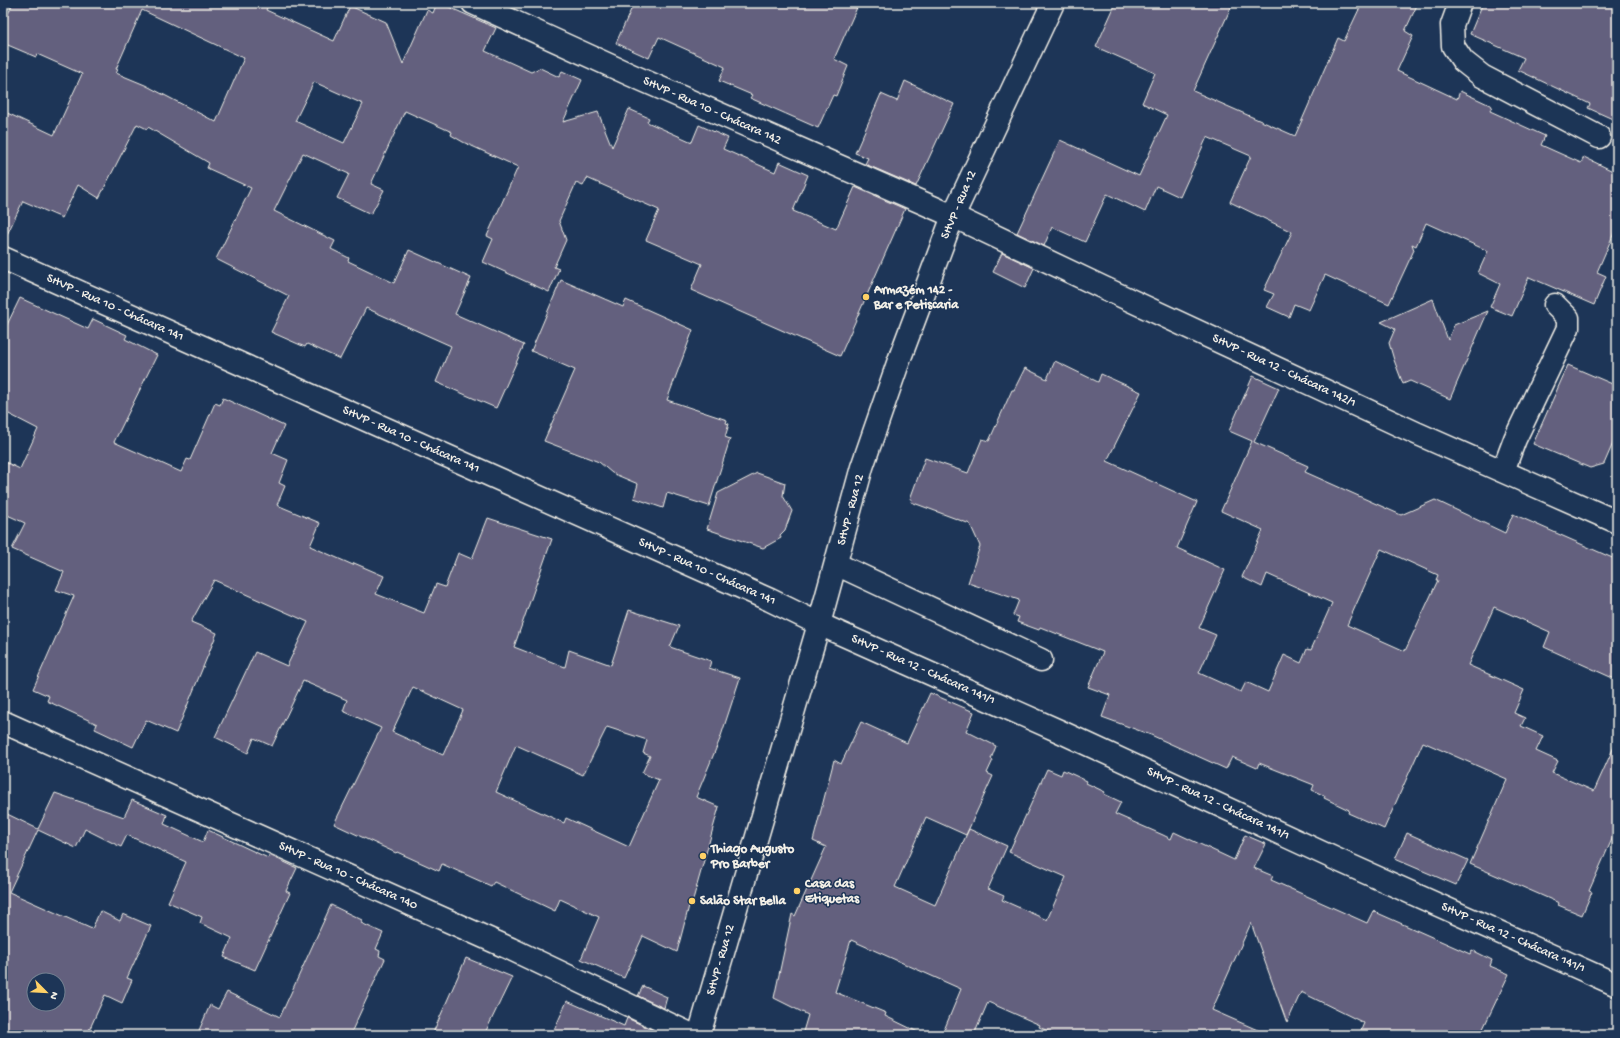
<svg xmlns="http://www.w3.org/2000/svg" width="1620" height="1038" font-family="'Gochi Hand',sans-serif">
<rect width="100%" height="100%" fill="#1d3557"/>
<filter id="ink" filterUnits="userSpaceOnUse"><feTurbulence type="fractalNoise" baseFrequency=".025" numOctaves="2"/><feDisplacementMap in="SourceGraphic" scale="8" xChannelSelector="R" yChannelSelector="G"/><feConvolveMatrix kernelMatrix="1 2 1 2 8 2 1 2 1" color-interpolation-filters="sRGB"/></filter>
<g filter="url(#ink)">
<g fill="#63607e" stroke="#f4f1e8" fill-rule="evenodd">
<path d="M13 3H269L266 10 334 41 350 6 386 22 403 64 427 10 433 13 437 3H440L496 28 485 51 531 72 540 68 559 77 562 71 582 80 563 122 598 112 612 147 629 109 649 118 647 122 692 142 699 125 728 138 723 149 775 172 779 162 808 175 793 211 836 229 855 187 905 209 840 356 691 290 702 264 646 240 659 210 587 178 583 186 576 183 559 221 566 240 554 267 559 269 549 292 483 262 493 239 487 236 518 167 463 142 451 135 452 132 405 111 371 184 384 190 371 214 337 198 349 174 303 153 274 211 335 241 331 249 349 258 348 261 394 283 409 250 471 278 455 314 524 345 496 408 436 382 451 346 366 308 340 359 307 344 305 347 271 332 289 296 216 259 251 188 207 168 209 163 148 127 147 129 137 124 99 198 78 185 62 218 23 201 3 243V111L54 135 82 74 37 54 36 57 3 43V25ZM142 10 244 58 216 122 145 85 116 73 118 70 116 69ZM314 82 363 104 344 143 295 121Z"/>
<path d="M634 3H859L834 59 848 66 836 96 833 95 818 128 750 98 752 95 719 81 725 67 659 37 649 58 616 43Z"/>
<path d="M1116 3H1233L1193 91 1295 136 1338 38 1344 41 1362 3H1418L1405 31 1413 36 1397 71 1457 99 1460 91 1492 106 1490 111 1545 136 1541 145 1581 163 1584 157 1617 173V226L1597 272 1606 276 1594 305 1529 277 1512 316 1490 307 1500 284 1478 273 1488 251 1426 223 1416 246 1412 244 1414 250 1389 304 1325 275 1309 310 1294 304 1289 317 1267 307 1274 294 1264 290 1292 232 1230 202 1251 156 1207 137 1180 197 1156 186 1145 212 1107 194 1085 242 1052 227 1044 246 1017 233 1060 140 1139 176 1167 115 1142 103 1155 73 1096 47Z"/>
<path d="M1483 3H1617V121L1588 108 1590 104 1518 70 1524 58 1470 34Z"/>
<path d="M905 81 954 104 916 186 865 164 868 158 855 153 881 94 897 101Z"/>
<path d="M1002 253 1034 268 1025 288 993 272Z"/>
<path d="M561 280 623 307 626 300 693 330 667 400 727 420 726 423 729 424 725 437 730 439 709 506 667 493 663 508 634 498 638 484 612 473 599 462 544 441 575 370 531 351Z"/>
<path d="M20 298 88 329 93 319 127 335 125 339 157 355 114 442 181 472 187 459 190 460 215 403 220 405 223 398 284 426 272 453 288 460 279 483 285 486 277 505 320 523 310 546 353 565 354 563 384 576 376 594 424 613 436 584 445 587 458 553 472 559 488 518 552 539 514 647 565 667 569 650 611 665 629 610 679 626 670 647 711 661 709 668 740 678 720 739 696 797 719 807 692 903 690 902 677 952 643 936 624 978 581 959 599 917 560 899 555 911 494 882 491 886 442 864 439 871 397 852 396 853 334 824 381 728 343 711 347 700 303 681 272 746 254 738 248 753 215 737 255 652 287 666 308 622 214 580 191 622 217 633 176 733 146 720 133 747 95 729 97 724 47 701 49 696 33 689 74 596 56 590 64 572 12 549 25 523 3 513V461L20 469 38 429 3 411V333ZM413 687 463 710 443 755 392 732ZM607 727 647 740 643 753 650 756 642 773 659 780 629 847 566 818 564 823 496 792 516 745 583 775Z"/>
<path d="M1433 299 1448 340 1454 325 1488 311 1450 399 1410 381 1403 384 1394 360 1389 343 1395 329 1381 322Z"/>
<path d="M1055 361 1098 382 1101 374 1141 392 1107 461 1197 502 1177 548 1225 570 1199 628 1216 635 1199 673 1241 692 1246 682 1268 692 1284 655 1301 663 1307 649 1311 650 1332 603 1267 574 1262 587 1242 577 1263 530 1221 511 1252 441 1229 431 1253 376 1279 388 1254 442 1308 466 1305 472 1401 515 1435 500 1505 533 1513 514 1617 560V680L1544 647 1550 632 1494 607 1468 665 1524 690 1514 713 1525 718 1521 726 1543 736 1536 751 1558 761 1552 773 1594 791 1617 740V828L1589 891 1592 892 1582 915 1558 905 1559 903 1470 864 1507 779 1423 742 1384 829 1348 813 1349 810 1324 798 1325 796 1312 790 1314 785 1259 763 1257 768 1232 757 1226 769 1151 735 1102 717 1110 695 1088 687 1103 652 1040 627 1039 630 1017 622 1019 617 1013 615 1019 600 968 583 980 546 970 524 911 502 912 499H910L925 458 968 473 982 439 989 441 1012 390H1014L1025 368 1047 379ZM1381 549 1438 575 1436 580H1438L1405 651 1347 625Z"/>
<path d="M1568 365 1617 386V434L1604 464 1590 468 1533 444Z"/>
<path d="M757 473 785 483 783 496 792 511 785 530 780 535 781 538 763 548 707 529 718 493Z"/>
<path d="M930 693 974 712 966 731 996 746 991 759 993 760 987 773 993 776 966 835 926 817 895 887 935 905 969 829 1007 846 988 889 1004 896 1002 900 1047 920 1066 877 1009 852 1047 769 1061 775 1063 770 1087 781 1086 783 1105 792 1104 794 1121 802 1115 814 1163 835 1171 839 1174 832 1234 860 1245 835 1266 844 1254 868 1273 876 1271 880 1367 923 1373 911 1470 954 1472 950 1492 960 1490 966 1509 974 1480 1035H1359L1364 1023 1301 992 1287 1023 1251 923 1212 1010 1269 1035H1057L1039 1027 1040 1025 988 1002 974 1035H942L961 989 851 940 835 992 886 1013 885 1016 924 1035H802L808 1015 774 998 792 914 795 916 826 847 813 841 834 760 841 764 861 722 907 743Z"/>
<path d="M55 793 124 817 132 800 167 815 164 824 203 842 208 830 268 858 269 855 297 868 286 891 290 893 255 970 224 957 232 938 200 923 202 917 168 902 186 862 127 835 121 847 85 829 76 848 38 830 9 892 92 929 100 911 120 921 123 914 151 926 127 978 132 980 122 1003 105 995 87 1035H3V812L38 829ZM34 980H58V1004H34Z"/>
<path d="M1407 833 1468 860 1456 885 1395 859Z"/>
<path d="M331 905 362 920 361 923 383 933 376 949 380 951 379 956 385 959 350 1035H197L210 1005 218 1009 227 992 280 1017Z"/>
<path d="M466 958 512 977 484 1035H432Z"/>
<path d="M643 986 667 997 664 1008 638 996Z"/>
<path d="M567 1001 624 1026 627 1018 657 1032 655 1035H552Z"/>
</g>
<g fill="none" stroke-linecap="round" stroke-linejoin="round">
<g stroke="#f4f1e8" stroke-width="25">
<g id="minor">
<path d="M473 3 631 75 953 216 1102 287 1416 433 1617 522"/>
<path d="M1460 3 1452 25 1453 46 1463 61 1482 76 1599 137"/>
<path d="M3 258 770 600 819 624 1059 731 1340 861 1617 985"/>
<path d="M1503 471 1515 439 1568 328V318L1555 305"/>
<path d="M836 564 1041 660"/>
<path d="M3 722 511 949 692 1035"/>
<path d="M699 1035 819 624 862 467 898 363 953 216 1053 3"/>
</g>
</g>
<use href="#minor" stroke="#1d3557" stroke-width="22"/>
</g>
</g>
<g fill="#ffd166" stroke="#1d3557" stroke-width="1.5">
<circle cx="866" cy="297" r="4"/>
<circle cx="703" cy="856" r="4"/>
<circle cx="797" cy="891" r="4"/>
<circle cx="692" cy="901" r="4"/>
</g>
<g text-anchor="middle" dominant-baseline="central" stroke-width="3" stroke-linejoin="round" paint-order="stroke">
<g font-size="13" fill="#f4f1e8" stroke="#1d3557">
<text transform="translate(712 111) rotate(24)">SHVP - Rua 10 - Chácara 142</text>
<text transform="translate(959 205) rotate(-67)">SHVP - Rua 12</text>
<text transform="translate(115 308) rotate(24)">SHVP - Rua 10 - Chácara 141</text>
<text transform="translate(1284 371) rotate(25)">SHVP - Rua 12 - Chácara 142/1</text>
<text transform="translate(411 440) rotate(24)">SHVP - Rua 10 - Chácara 141</text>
<text transform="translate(851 510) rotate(-75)">SHVP - Rua 12</text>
<text transform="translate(707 572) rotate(24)">SHVP - Rua 10 - Chácara 141</text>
<text transform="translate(923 670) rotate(24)">SHVP - Rua 12 - Chácara 141/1</text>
<text transform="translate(1218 804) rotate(25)">SHVP - Rua 12 - Chácara 141/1</text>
<text transform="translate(348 876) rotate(24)">SHVP - Rua 10 - Chácara 140</text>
<text transform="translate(1513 938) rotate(24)">SHVP - Rua 12 - Chácara 141/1</text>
<text transform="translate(721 960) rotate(-74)">SHVP - Rua 12</text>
</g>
<g font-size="13" font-weight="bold" fill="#f4f1e8" stroke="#1d3557" text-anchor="start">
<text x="874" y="290">Armazém 142 -<tspan x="874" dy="15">Bar e Petiscaria</tspan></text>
<text x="711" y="849">Thiago Augusto<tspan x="711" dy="15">Pro Barber</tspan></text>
<text x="805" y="884">Casa das<tspan x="805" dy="15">Etiquetas</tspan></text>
<text x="700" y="901">Salão Star Bella</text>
</g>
</g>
<rect width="1620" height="1038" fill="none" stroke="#1d3557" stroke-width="16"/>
<rect x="8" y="8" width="1604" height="1022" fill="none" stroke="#f4f1e8" stroke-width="1.5" filter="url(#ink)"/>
<g transform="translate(46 992) rotate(114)"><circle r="19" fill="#1d3557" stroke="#738091"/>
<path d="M0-3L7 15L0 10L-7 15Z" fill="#ffd166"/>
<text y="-6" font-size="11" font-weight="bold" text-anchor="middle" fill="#f4f1e8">N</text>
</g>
</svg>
